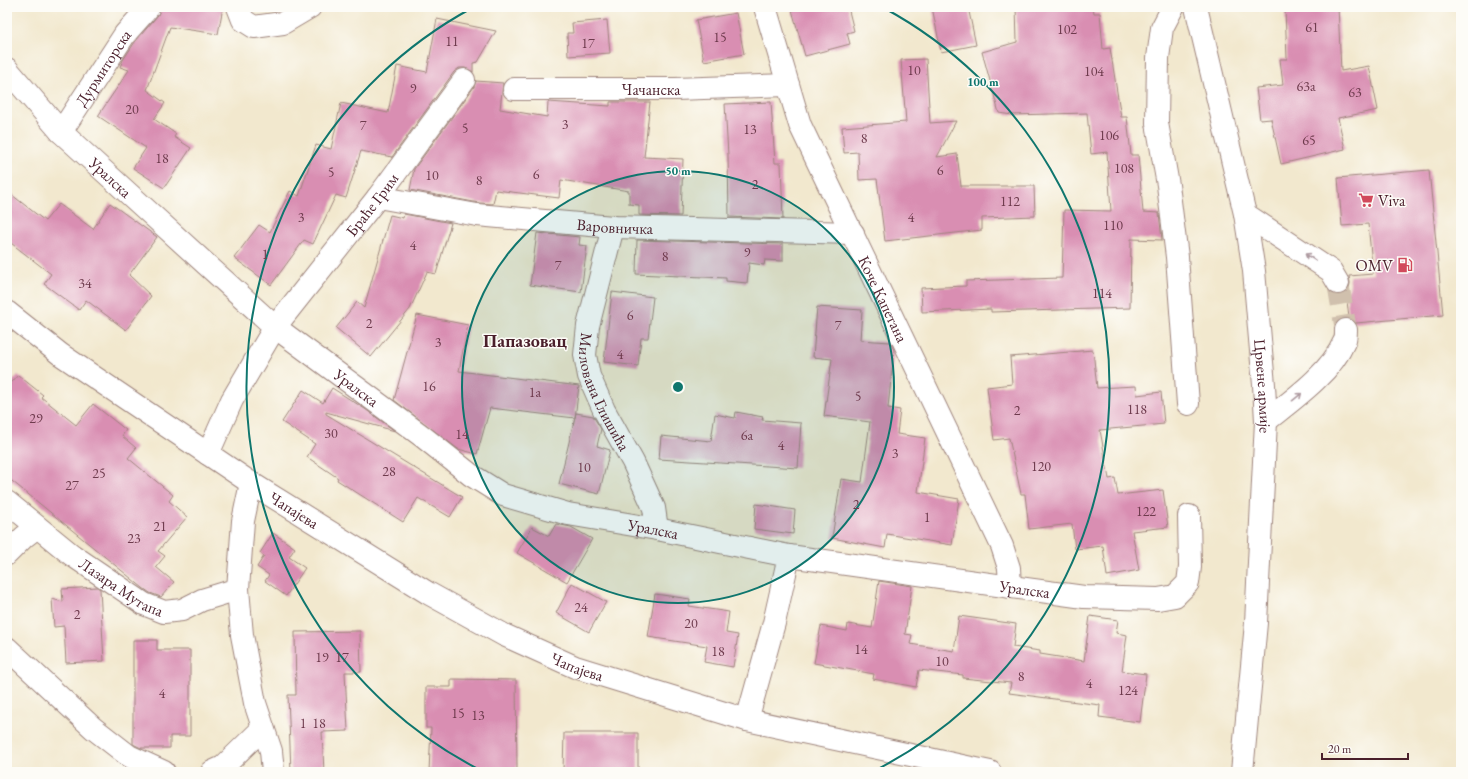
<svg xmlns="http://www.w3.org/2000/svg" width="1468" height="779" font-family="'EB Garamond',serif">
<rect width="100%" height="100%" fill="#fdfcf7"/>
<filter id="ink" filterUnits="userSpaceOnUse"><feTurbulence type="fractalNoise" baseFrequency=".025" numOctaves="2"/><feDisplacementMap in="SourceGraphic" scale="8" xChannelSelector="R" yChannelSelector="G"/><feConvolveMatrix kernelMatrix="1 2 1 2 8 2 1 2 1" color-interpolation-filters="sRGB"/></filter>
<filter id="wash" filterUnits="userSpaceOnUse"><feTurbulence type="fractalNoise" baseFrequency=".012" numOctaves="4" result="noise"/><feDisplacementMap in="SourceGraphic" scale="16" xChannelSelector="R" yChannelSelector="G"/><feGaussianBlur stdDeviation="0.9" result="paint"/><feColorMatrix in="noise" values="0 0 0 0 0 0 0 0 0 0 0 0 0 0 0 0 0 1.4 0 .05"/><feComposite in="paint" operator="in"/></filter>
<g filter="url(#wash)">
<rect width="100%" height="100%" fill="#f2e8ce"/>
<g id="blocks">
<g fill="#d98eb2">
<path d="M161 7H223L218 34 170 27 147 90 165 103 154 119 176 134 174 137 191 148 164 188 133 168 146 148 98 116 129 70 120 67 123 60 135 42 158 15Z"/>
<path d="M806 7H848L854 31 847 33 850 44 805 56 792 10Z"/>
<path d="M932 7H968L976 45 941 52Z"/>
<path d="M1016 7H1093L1094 13H1100L1103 49 1110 48 1121 117H1127L1131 155H1138L1143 212 1159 213 1162 240 1131 239 1130 308 991 312V309L922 312 921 288 966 286V281L1062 278 1064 210 1111 211 1107 152 1091 154 1087 113 1012 115 999 113 982 52 1017 42Z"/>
<path d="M1298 7H1338L1341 71 1369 66 1378 110 1338 118 1345 149 1281 164 1271 119 1260 120 1256 88 1283 85 1280 59H1287L1285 9 1298 8Z"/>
<path d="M736 13 744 54 704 61 696 20Z"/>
<path d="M437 19 496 31 478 62 473 63V72L465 68H459L454 72 392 157 361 151 346 198 336 195 313 244 304 240 271 285 234 258 259 225 270 232 290 191 299 196 316 145 331 149 341 103 388 113 397 66 427 72Z"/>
<path d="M607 20 610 53 568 56 567 33H573L572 23Z"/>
<path d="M926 59 930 123 956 121 937 157 957 154 961 186H1034L1035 216 982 218V230L885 241 877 179 859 180 858 152 844 153 842 127 906 122 901 60Z"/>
<path d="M476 81 503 83 500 109 547 117 548 102 610 106V102H650L644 157 683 159 681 216 639 215V205L629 204V191L561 180 559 198 496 190 493 204 479 203 410 190 414 169 474 87Z"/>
<path d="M771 102 775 163H781L783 219 729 217 728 155 725 104Z"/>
<path d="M1429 170 1443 315 1356 323 1349 318 1346 292 1349 289 1350 283 1349 276 1373 274 1368 224 1342 226 1338 178Z"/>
<path d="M7 191 45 221 59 204 93 229 110 203 157 237 129 275 151 296 126 330 86 300 79 310 44 284 51 274 7 240Z"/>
<path d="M404 214 451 223 436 274 427 272 410 309 371 357 336 328 357 302 364 308 390 215 403 218Z"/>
<path d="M537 233 580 237 579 245 587 246 581 292 530 285Z"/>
<path d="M637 240 783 244V261L765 260 764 265 749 263 747 283 726 281V278L636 274Z"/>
<path d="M612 292 653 297 648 338H641L638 366 604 362Z"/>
<path d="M817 307 862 310 860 340 890 342 894 350 888 408 900 410 897 434 925 438 918 492 959 499 952 545 887 534 885 548 832 538 841 479 862 482 870 422 824 416 832 359 813 357Z"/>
<path d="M417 315 468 325 459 371 579 386 575 418 490 408 477 454 458 449 394 400Z"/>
<path d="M1093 350 1097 388 1136 386 1137 395 1161 392 1164 424 1100 430 1109 479 1115 478 1118 495 1163 490 1168 527 1132 531 1139 570 1107 576 1103 546 1075 549 1072 524 1029 529 1025 494H1021L1009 438 994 440 987 387 1012 384 1010 357Z"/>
<path d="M18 375 43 395 41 397 76 425 93 404 126 430 122 436 136 448 128 458 173 495 169 501 187 517 158 551 165 556 156 567 174 582 161 597 150 593 143 588 7 477V388Z"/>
<path d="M332 388 365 409 395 431 326 412V414L462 497 450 517 418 498 403 522 337 480 338 478 307 457 315 444 282 422 303 390 323 403Z"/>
<path d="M736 412 763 417 762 420 801 423 798 468 659 459 661 436 711 441 715 414 735 418Z"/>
<path d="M576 413 593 416 601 429 597 446 610 450 599 494 559 484Z"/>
<path d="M756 504 795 510 793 534 754 529Z"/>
<path d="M556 524 571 527 592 539 567 582 517 553 532 527 549 536Z"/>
<path d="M273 533 295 548 289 557 305 568 286 596 265 581 269 575 257 567 264 556 260 553Z"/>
<path d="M879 581 912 586 905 634 912 635 910 644 954 651 959 616 1016 624 1013 647 1040 651V654L1084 661 1090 616 1118 620 1116 633 1127 635 1122 671 1146 674 1140 722 1099 717 1100 705 1009 693 1011 683 963 678V675L919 670 916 687 873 679 874 674 814 663 821 626 847 631 848 624 872 628Z"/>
<path d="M572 583 606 602 589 632 556 613Z"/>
<path d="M97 587 100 589 104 661 66 663 64 626 54 627 52 599 63 602 62 589Z"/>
<path d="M655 594 690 599 689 606 729 612 726 633 738 635 733 667 704 662 707 646 648 637Z"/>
<path d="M360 631 361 672H345L348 731 322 732 324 772H291L288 695H296L295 632Z"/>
<path d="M133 640H157V650H190V736H170V748H141L133 744Z"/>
<path d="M451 679 516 680 517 770 429 772 431 728H426V687H451Z"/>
<path d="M564 733H638V772L563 771Z"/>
</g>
</g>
</g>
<g filter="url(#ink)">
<use href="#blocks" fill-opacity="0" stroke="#9e847c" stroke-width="1"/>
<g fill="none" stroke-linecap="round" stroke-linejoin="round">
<path stroke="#d0c0ad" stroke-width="22" stroke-dasharray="22 11" stroke-linecap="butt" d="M1338 283 1346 330"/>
<g stroke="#9e847c" stroke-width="24">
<g id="minor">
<path d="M238 7 243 20 254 27 283 23 310 7"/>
<path id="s1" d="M765 7 800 125 1002 546 1009 568 1010 587"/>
<path d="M1173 7 1162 28 1158 58 1157 123 1168 185 1177 257 1188 404"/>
<path id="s2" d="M7 69 61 132 275 327 422 436 471 475 503 495 568 514 657 529 789 556 774 623 747 720"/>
<path id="s3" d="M514 89H675L788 85"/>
<path id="s4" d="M61 132 125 34 149 7"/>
<path id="s5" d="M378 197 477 215 613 227 853 233"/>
<path d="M1245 214 1331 271 1338 283"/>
<path id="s6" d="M613 227 588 326 585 355 589 376 604 410 633 462 654 508 657 529"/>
<path id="s7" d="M7 312 60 354 251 483 428 593 504 635 575 667 747 720 990 772"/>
<path d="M1266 421C1291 401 1331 373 1344 342 1346 339 1346 334 1346 330"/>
<path id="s8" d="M208 454 232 400 275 327 378 197 464 80"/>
<path d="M251 483 243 521 238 589 242 635 255 703 271 751 273 772"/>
<path id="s9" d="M7 502 72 555 144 604 164 612 182 610 202 600 238 589"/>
<path d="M7 554 24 537 37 527"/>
<path id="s10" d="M789 556 1084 597 1158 599 1175 596 1188 583 1190 567 1189 516"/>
<path d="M7 648 93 728 129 756 164 772"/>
<path d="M212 772 223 767 263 728"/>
</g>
</g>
<g stroke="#9e847c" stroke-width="24">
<g id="major">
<path id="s11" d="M1196 7 1245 214 1254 271 1264 385 1266 421 1256 623 1242 772"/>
</g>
</g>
<use href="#minor" stroke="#fff" stroke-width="22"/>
<use href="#major" stroke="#fff" stroke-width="22"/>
</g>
<defs><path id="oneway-shaft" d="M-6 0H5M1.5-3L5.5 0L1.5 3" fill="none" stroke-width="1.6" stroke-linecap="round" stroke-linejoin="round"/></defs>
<g stroke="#ae9aa0">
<use href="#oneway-shaft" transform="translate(1310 257) rotate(-147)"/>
<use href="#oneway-shaft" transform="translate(1297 397) rotate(-39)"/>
</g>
</g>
<circle cx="678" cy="387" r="216" fill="#0f766e" fill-opacity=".12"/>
<g fill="none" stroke="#0f766e" stroke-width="2">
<circle cx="678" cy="387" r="216"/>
<path d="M482 771A431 431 0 0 1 472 8M884 8A431 431 0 0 1 874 771"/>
</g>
<defs>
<g id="supermarket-bare" transform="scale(1.2)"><path d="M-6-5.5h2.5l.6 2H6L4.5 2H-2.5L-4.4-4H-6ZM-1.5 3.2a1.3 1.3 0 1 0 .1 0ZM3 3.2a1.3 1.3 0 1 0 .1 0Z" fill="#d1495b" stroke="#fdfcf7" stroke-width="2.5" paint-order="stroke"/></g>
<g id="fuel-bare" transform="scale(1.2)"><path d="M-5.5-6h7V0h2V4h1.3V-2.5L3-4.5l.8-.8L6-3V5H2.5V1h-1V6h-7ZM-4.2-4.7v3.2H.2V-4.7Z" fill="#d1495b" stroke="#fdfcf7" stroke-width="2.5" paint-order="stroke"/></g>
</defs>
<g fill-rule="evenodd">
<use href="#supermarket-bare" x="1366" y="200"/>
<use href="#fuel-bare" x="1405" y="265"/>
</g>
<g text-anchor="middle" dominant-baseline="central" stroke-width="3" stroke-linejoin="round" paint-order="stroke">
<g font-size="14" fill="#6e3b4d">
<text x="1312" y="27">61</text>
<text x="1067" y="29">102</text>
<text x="720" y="37">15</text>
<text x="452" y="41">11</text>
<text x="588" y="43">17</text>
<text x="914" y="70">10</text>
<text x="1094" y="71">104</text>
<text x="1306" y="86">63a</text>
<text x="413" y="88">9</text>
<text x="1355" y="92">63</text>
<text x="132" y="109">20</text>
<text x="565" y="124">3</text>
<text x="363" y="125">7</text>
<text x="465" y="128">5</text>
<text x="750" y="129">13</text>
<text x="1109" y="135">106</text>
<text x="864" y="138">8</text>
<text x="1309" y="140">65</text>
<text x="162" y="158">18</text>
<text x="1124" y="168">108</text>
<text x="940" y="170">6</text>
<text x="331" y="172">5</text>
<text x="536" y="174">6</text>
<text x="432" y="175">10</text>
<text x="479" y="180">8</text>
<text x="755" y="184">2</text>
<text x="1010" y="201">112</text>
<text x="301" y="217">3</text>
<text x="911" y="217">4</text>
<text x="1113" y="225">110</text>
<text x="413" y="245">4</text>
<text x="747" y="252">9</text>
<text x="265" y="254">1</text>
<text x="665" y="256">8</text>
<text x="558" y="265">7</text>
<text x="85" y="283">34</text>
<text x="1102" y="293">114</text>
<text x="630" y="315">6</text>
<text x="369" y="323">2</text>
<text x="838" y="325">7</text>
<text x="438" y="342">3</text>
<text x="620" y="354">4</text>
<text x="429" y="386">16</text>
<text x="535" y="392">1a</text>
<text x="858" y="396">5</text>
<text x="1137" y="409">118</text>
<text x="1017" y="410">2</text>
<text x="36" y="418">29</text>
<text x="331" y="433">30</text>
<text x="462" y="434">14</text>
<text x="747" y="435">6a</text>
<text x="781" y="445">4</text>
<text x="895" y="453">3</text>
<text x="1041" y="466">120</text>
<text x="584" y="467">10</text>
<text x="389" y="471">28</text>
<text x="99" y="473">25</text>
<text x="72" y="485">27</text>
<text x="856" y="504">2</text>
<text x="1146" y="511">122</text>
<text x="927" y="517">1</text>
<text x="160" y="526">21</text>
<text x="134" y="538">23</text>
<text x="581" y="607">24</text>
<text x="77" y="614">2</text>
<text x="691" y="623">20</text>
<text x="861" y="649">14</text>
<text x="718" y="651">18</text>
<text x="322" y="657">19</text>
<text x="342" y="657">17</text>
<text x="942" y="661">10</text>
<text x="1021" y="676">8</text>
<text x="1089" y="683">4</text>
<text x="1128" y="690">124</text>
<text x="162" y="693">4</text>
<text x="458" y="713">15</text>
<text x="478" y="715">13</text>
<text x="303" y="723">1</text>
<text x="319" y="723">18</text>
</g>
<g font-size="16" fill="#4a1f2b" stroke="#fdfcf7">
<text stroke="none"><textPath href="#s4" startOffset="77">Дурмиторска</textPath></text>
<text stroke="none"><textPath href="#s3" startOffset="137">Чачанска</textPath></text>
<text stroke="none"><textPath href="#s2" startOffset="150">Уралска</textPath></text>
<text stroke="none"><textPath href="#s8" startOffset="300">Браће Грим</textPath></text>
<text stroke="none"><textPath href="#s5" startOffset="239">Варовничка</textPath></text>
<text stroke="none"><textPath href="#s1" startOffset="316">Коче Капетана</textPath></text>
<text stroke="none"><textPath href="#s11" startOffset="386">Црвене армије</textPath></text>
<text stroke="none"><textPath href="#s2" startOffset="474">Уралска</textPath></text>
<text stroke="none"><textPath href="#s6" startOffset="172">Милована Глишића</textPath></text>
<text stroke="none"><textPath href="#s7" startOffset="349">Чапајева</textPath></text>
<text stroke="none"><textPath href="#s2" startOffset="810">Уралска</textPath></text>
<text stroke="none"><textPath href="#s9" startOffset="143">Лазара Мутапа</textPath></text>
<text stroke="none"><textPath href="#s10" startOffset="238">Уралска</textPath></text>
<text stroke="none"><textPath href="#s7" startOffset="673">Чапајева</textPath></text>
</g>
<g font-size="16" fill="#4a1f2b" stroke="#fdfcf7" text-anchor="start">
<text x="1378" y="200">Viva</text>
<text x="1393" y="265" text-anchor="end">OMV</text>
</g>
<g font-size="18" font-weight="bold" fill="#4a1f2b" stroke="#fdfcf7">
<text x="525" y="340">Папазовац</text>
</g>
</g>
<circle cx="678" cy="387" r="6" fill="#0f766e" stroke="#fdfcf7" stroke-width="2"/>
<g font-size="12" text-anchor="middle" font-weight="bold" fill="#0f766e" stroke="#fdfcf7" stroke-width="3" stroke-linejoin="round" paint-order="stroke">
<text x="983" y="86">100 m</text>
<text x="678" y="175">50 m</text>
</g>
<rect width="1468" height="779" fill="none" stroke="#fdfcf7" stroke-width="24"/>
<path d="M1322 753v6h86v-6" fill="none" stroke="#4a1f2b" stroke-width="2"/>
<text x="1328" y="753" font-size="12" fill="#4a1f2b" stroke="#fdfcf7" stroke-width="3" paint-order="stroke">20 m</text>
</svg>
